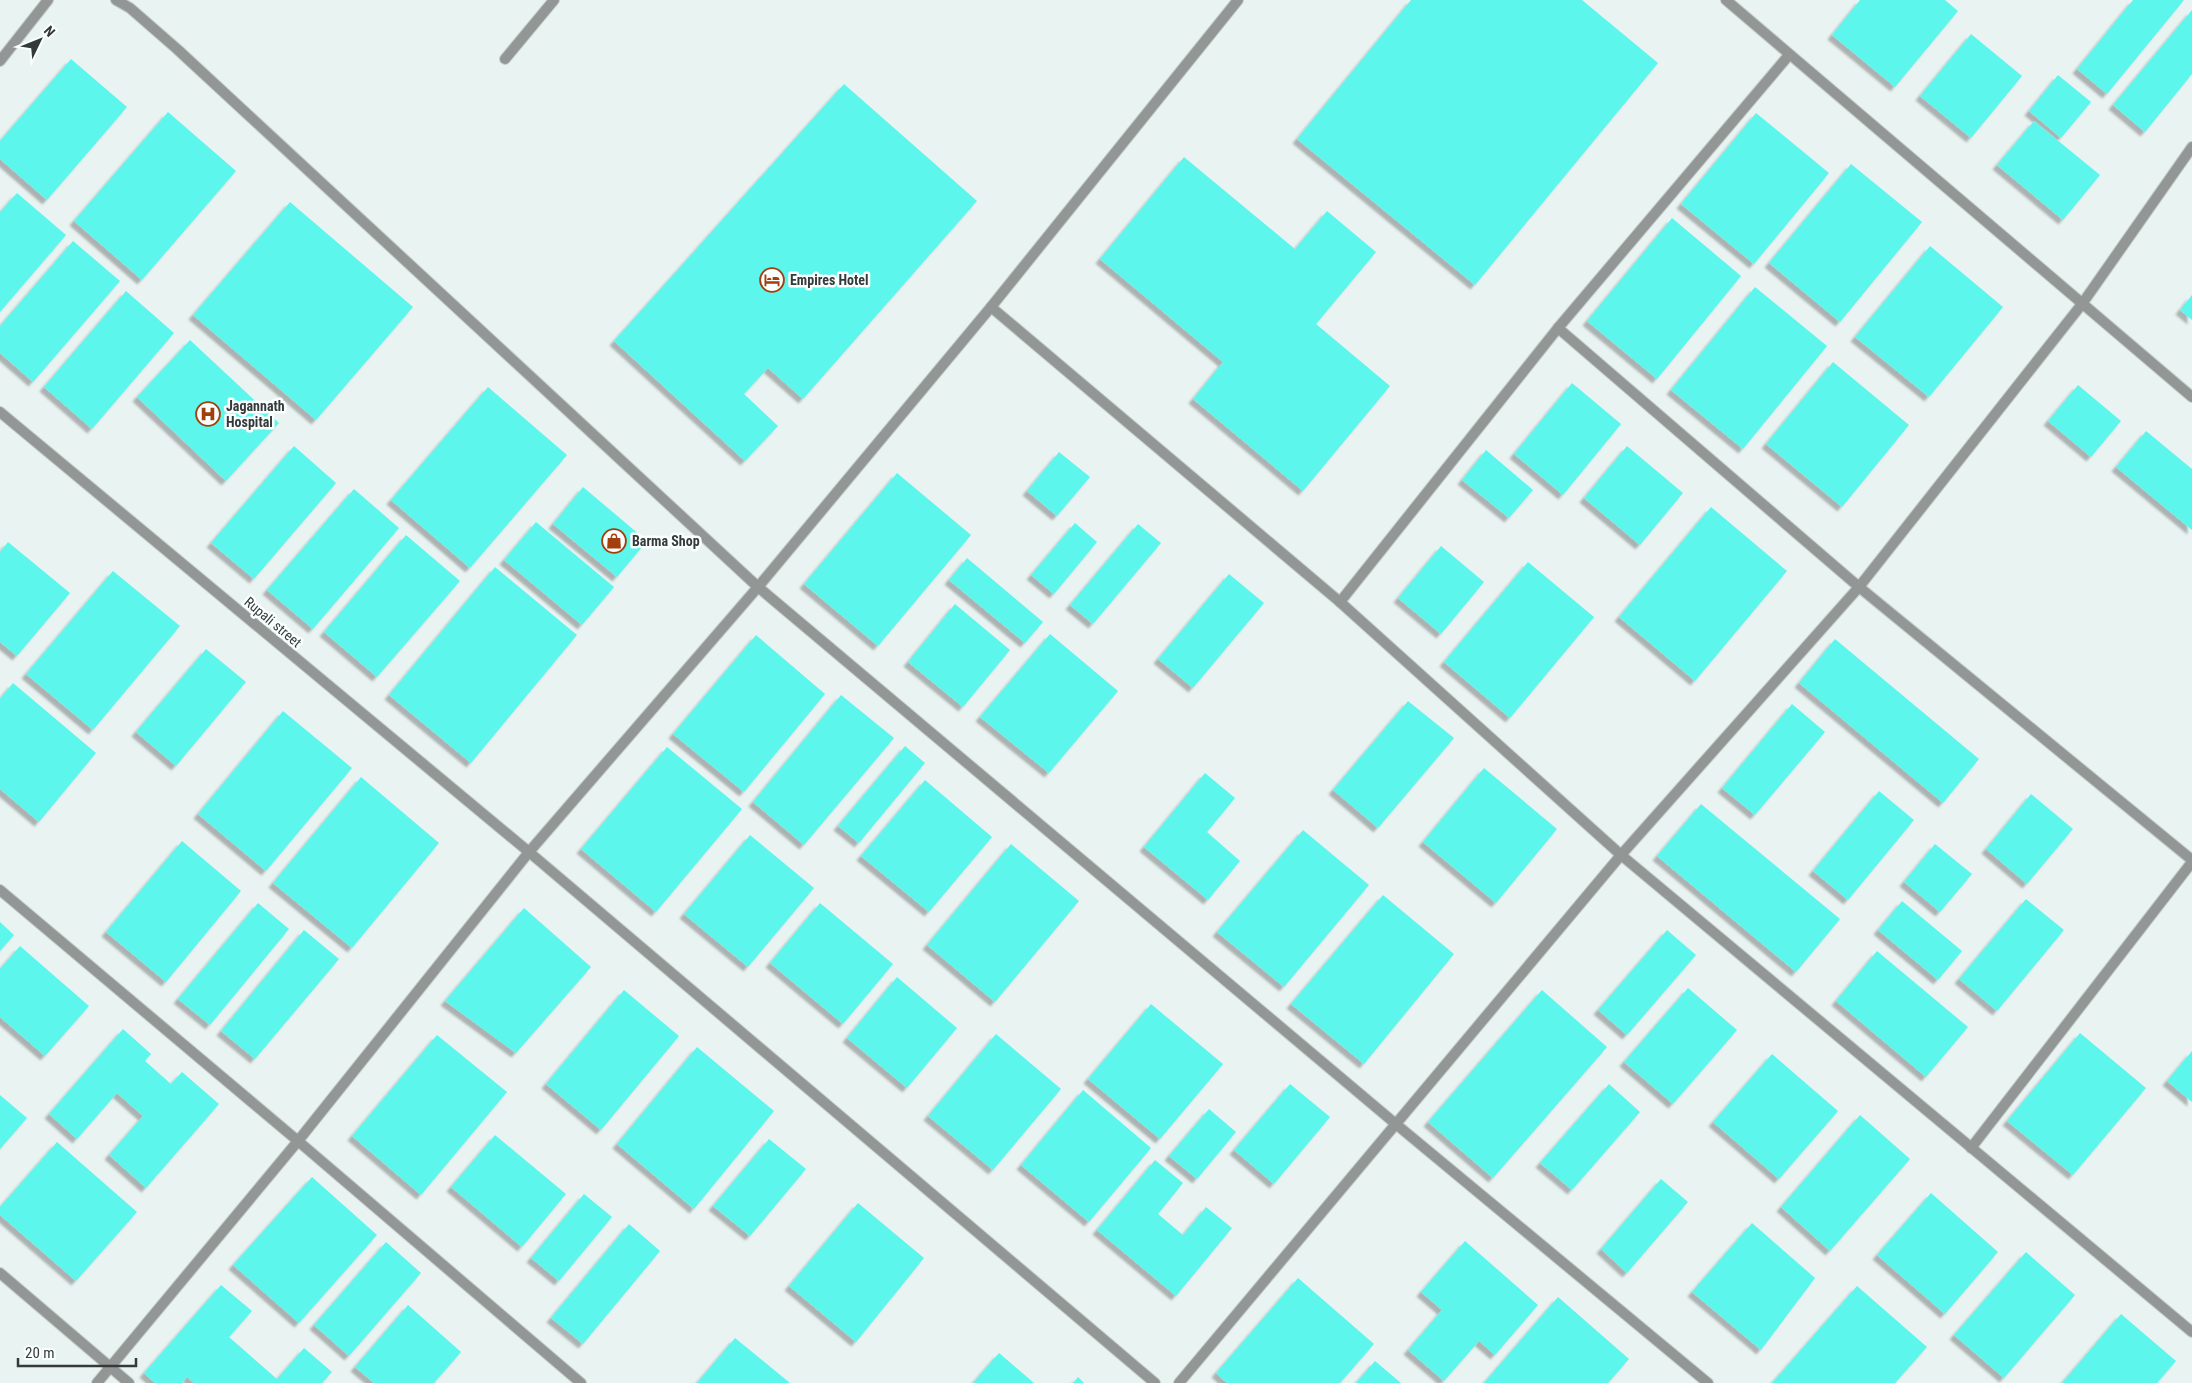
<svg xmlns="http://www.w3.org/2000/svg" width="2192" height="1383" font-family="'Roboto Condensed',sans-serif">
<defs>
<filter id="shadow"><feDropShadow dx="-4.5" dy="4.5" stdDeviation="1" flood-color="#0004"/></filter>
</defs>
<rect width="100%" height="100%" fill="#e9f3f2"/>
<g fill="#5cf6ed" filter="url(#shadow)">
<path d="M1411 0H1582L1658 63 1475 285 1297 139Z"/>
<path d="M1860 0H1945L1958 11 1895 87 1832 35Z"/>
<path d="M2133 0H2184L2107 94 2077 69Z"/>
<path d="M2192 10V74L2145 132 2113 105Z"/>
<path d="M1971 34 2022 76 1971 138 1920 96Z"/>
<path d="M71 59 127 107 47 200 0 159V141Z"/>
<path d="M2058 75 2091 102 2061 138 2029 111Z"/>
<path d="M844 84 977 201 803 399 768 368 744 394 778 426 745 461 614 341Z"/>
<path d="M168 112 236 171 142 280 74 221Z"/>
<path d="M1756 113 1829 173 1754 264 1681 204Z"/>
<path d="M2034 121 2100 175 2063 220 1997 165Z"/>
<path d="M1184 157 1295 249 1327 211 1376 252 1316 324 1390 386 1303 491 1193 399 1223 362 1100 259Z"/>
<path d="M1851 164 1922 222 1840 322 1769 263Z"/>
<path d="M17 193 66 235 0 312V212Z"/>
<path d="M290 202 413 307 316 420 193 315Z"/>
<path d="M1672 218 1741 276 1657 379 1587 321Z"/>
<path d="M73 241 120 281 33 382 0 353V326Z"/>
<path d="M1930 246 2003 307 1929 397 1855 337Z"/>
<path d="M1755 287 1827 346 1743 449 1671 390Z"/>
<path d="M126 291 174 333 92 429 44 387Z"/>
<path d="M2192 295V320L2180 310Z"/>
<path d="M190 340 279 423 226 481 137 397Z"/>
<path d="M1833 362 1909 425 1842 507 1766 444Z"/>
<path d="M1572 383 1621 424 1563 495 1514 454Z"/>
<path d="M2078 385 2121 421 2091 457 2048 421Z"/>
<path d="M488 387 567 455 470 568 391 500Z"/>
<path d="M2146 431 2192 469V530L2116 467Z"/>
<path d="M294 446 336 483 254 579 211 543Z"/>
<path d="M1627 446 1683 493 1640 545 1584 498Z"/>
<path d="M1486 450 1533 490 1509 518 1462 480Z"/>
<path d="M1059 452 1090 477 1057 516 1027 491Z"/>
<path d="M897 473 971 535 878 646 804 584Z"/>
<path d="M583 487 647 541 617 577 553 524Z"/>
<path d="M354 489 399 528 313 629 267 590Z"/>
<path d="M1711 507 1787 571 1695 681 1619 617Z"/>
<path d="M536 522 614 587 582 625 504 560Z"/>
<path d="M1075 523 1097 542 1054 594 1031 575Z"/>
<path d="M1138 524 1161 543 1093 624 1070 605Z"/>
<path d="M406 535 460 581 377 677 324 632Z"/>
<path d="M8 542 70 593 17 656 0 642V552Z"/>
<path d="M1441 546 1484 582 1441 634 1398 598Z"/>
<path d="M967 558 1043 622 1025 643 949 580Z"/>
<path d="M1528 562 1594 617 1510 718 1444 662Z"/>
<path d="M495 567 577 635 471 763 389 695Z"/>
<path d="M113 571 180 626 93 730 26 674Z"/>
<path d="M1229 574 1264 603 1193 688 1158 659Z"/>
<path d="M955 604 1010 650 963 707 908 662Z"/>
<path d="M1050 634 1118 691 1049 773 980 717Z"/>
<path d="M756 635 825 694 744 792 673 734Z"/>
<path d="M1835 639 1979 759 1943 803 1799 683Z"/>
<path d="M206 649 246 682 176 766 136 732Z"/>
<path d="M13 683 96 753 39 822 0 789V699Z"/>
<path d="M841 695 894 738 804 845 753 802Z"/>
<path d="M1408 701 1454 738 1378 828 1333 790Z"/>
<path d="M1792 704 1825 732 1755 815 1722 788Z"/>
<path d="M283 711 352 768 266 871 198 814Z"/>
<path d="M905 746 925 763 859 843 838 826Z"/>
<path d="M667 747 742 809 656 912 581 849Z"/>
<path d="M1484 768 1557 829 1496 903 1423 842Z"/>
<path d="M1205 773 1235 798 1207 832 1240 861 1208 900 1144 847Z"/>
<path d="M361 777 439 843 352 948 273 883Z"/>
<path d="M925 780 992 837 929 912 861 856Z"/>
<path d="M1879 791 1914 820 1848 900 1813 871Z"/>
<path d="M2031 794 2073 829 2027 884 1986 849Z"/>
<path d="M1701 804 1840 919 1796 972 1657 856Z"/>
<path d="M1303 830 1369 885 1284 987 1217 932Z"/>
<path d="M750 835 814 888 748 967 684 914Z"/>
<path d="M182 841 241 891 166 982 106 932Z"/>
<path d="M1011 844 1079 901 995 1002 927 945Z"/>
<path d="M1935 844 1972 874 1940 912 1904 882Z"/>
<path d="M1383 895 1454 954 1364 1064 1291 1004Z"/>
<path d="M2026 899 2064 930 1997 1011 1959 979Z"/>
<path d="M1902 901 1962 951 1938 980 1878 930Z"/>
<path d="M258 903 289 929 210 1025 178 999Z"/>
<path d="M820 903 893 964 843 1024 770 963Z"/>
<path d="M524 908 591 967 516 1053 445 1001Z"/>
<path d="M0 922 14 935 0 951Z"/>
<path d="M304 930 339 959 255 1059 221 1031Z"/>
<path d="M1667 930 1696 955 1627 1035 1598 1010Z"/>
<path d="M20 946 89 1006 45 1056 0 1017V969Z"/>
<path d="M1877 951 1968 1027 1926 1077 1836 1001Z"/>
<path d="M897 977 957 1028 907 1088 847 1038Z"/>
<path d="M1688 988 1737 1030 1673 1104 1624 1062Z"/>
<path d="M624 990 679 1036 601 1130 546 1084Z"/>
<path d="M1542 990 1607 1047 1493 1178 1428 1122Z"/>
<path d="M1151 1004 1223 1064 1160 1139 1088 1079Z"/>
<path d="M123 1029 151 1054 145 1061 171 1084 182 1072 219 1104 146 1188 109 1155 143 1116 117 1093 77 1139 49 1114Z"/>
<path d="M2080 1033 2146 1088 2073 1175 2007 1121Z"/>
<path d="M996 1034 1061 1089 993 1170 928 1116Z"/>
<path d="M437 1035 507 1092 421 1195 352 1136Z"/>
<path d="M697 1047 774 1111 694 1209 617 1144Z"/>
<path d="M2192 1051V1102L2167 1081Z"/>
<path d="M1772 1054 1838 1111 1779 1179 1713 1122Z"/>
<path d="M1290 1084 1330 1117 1274 1184 1234 1150Z"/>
<path d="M1609 1084 1640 1112 1572 1190 1540 1163Z"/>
<path d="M1083 1090 1151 1148 1089 1222 1021 1165Z"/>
<path d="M0 1095 27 1118 0 1149Z"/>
<path d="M1209 1109 1236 1132 1197 1179 1169 1156Z"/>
<path d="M1860 1115 1910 1159 1830 1251 1781 1207Z"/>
<path d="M495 1135 566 1194 522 1247 451 1187Z"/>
<path d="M769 1139 806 1169 750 1236 713 1206Z"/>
<path d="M57 1142 137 1212 76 1281 0 1215V1207Z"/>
<path d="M1155 1160 1183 1183 1158 1214 1183 1235 1206 1207 1232 1228 1176 1296 1097 1230Z"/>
<path d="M312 1177 377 1235 299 1323 233 1265Z"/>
<path d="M1661 1179 1688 1202 1627 1273 1601 1249Z"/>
<path d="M1931 1193 1998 1252 1945 1314 1877 1255Z"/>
<path d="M584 1194 612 1217 559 1281 531 1258Z"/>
<path d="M858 1203 924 1258 856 1342 789 1286Z"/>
<path d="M1752 1223 1815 1278 1761 1350 1692 1292Z"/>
<path d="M629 1224 660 1251 583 1344 551 1318Z"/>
<path d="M1465 1241 1538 1305 1495 1355 1479 1341 1444 1381 1408 1350 1442 1310 1421 1292Z"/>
<path d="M386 1242 421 1273 349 1356 314 1325Z"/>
<path d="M2026 1252 2075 1295 2004 1378 1954 1335Z"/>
<path d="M1298 1278 1374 1344 1340 1383H1227L1216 1373Z"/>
<path d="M221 1285 252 1311 229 1337 277 1379 304 1348 332 1372 322 1383H194L187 1377 182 1383H155L144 1373Z"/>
<path d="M1857 1286 1927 1347 1895 1383H1772Z"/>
<path d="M1558 1297 1629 1359 1608 1383H1484Z"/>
<path d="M408 1305 461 1352 434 1383H374L355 1367Z"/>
<path d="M2121 1314 2176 1361 2157 1383H2062Z"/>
<path d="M735 1338 790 1383H697Z"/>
<path d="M999 1353 1034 1383H973Z"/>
<path d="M1375 1361 1401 1383H1356Z"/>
<path d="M1078 1377 1084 1383H1073Z"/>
</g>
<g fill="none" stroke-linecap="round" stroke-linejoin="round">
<g stroke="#c5cecd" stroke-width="12">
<g id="minor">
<path d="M116 0 130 8 177 49 758 587 1397 1125 1708 1383"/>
<path d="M1726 0 2192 397"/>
<path d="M505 59 554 0"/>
<path d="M0 61 48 0"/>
<path d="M991 307 1340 602 1621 855 2192 1332"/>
<path d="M1558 328 1859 587 2192 860"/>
<path d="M0 412 529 852 1155 1383"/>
<path d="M1340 602 1558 328 1789 55"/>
<path d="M0 890 298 1141 581 1383"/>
<path d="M1971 1148 2192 862"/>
<path d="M0 1273 129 1383"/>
<path d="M97 1383 298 1141 529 852 758 587 991 307 1238 0"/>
<path d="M1179 1383 1621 855 1859 587 2082 304 2192 147"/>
</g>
</g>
<use href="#minor" stroke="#929695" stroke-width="10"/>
</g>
<defs>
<g id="hotel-ring" transform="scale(1.25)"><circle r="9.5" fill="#f9fffe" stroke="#a33f0c" stroke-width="1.5"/><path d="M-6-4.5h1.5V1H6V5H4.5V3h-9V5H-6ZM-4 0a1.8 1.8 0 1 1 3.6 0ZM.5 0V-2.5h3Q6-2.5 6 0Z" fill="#a33f0c"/></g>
<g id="hospital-ring" transform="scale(1.25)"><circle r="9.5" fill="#f9fffe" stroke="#a33f0c" stroke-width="1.5"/><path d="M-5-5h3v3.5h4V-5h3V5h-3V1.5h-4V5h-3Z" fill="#a33f0c"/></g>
<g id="shop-ring" transform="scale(1.25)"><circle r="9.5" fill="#f9fffe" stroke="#a33f0c" stroke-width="1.5"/><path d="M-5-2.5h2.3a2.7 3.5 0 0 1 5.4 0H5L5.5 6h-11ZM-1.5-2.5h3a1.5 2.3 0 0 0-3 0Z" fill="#a33f0c"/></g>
</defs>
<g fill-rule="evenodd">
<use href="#hotel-ring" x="772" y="280"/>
<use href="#hospital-ring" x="208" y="414"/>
<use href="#shop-ring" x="614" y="541"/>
</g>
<g text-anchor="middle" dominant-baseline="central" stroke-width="5" stroke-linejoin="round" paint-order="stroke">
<g font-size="14" font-weight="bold" fill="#363939" stroke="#f9fffe" text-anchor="start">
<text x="790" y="280">Empires Hotel</text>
<text x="226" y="406">Jagannath<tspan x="226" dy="16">Hospital</tspan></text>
<text x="632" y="541">Barma Shop</text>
</g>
<g font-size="14" fill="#363939" stroke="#f9fffe">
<text transform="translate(273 622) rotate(40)">Rupali street</text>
</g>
</g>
<g transform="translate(40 40) rotate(47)" stroke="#f9fffe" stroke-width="4" paint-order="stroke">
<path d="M0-4L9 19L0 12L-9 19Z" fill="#363939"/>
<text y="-8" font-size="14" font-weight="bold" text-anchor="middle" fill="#363939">N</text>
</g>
<path d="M18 1358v8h118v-8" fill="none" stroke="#363939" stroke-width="2.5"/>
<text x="25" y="1358" font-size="15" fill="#363939" stroke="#f9fffe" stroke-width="4" paint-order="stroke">20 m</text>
</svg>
